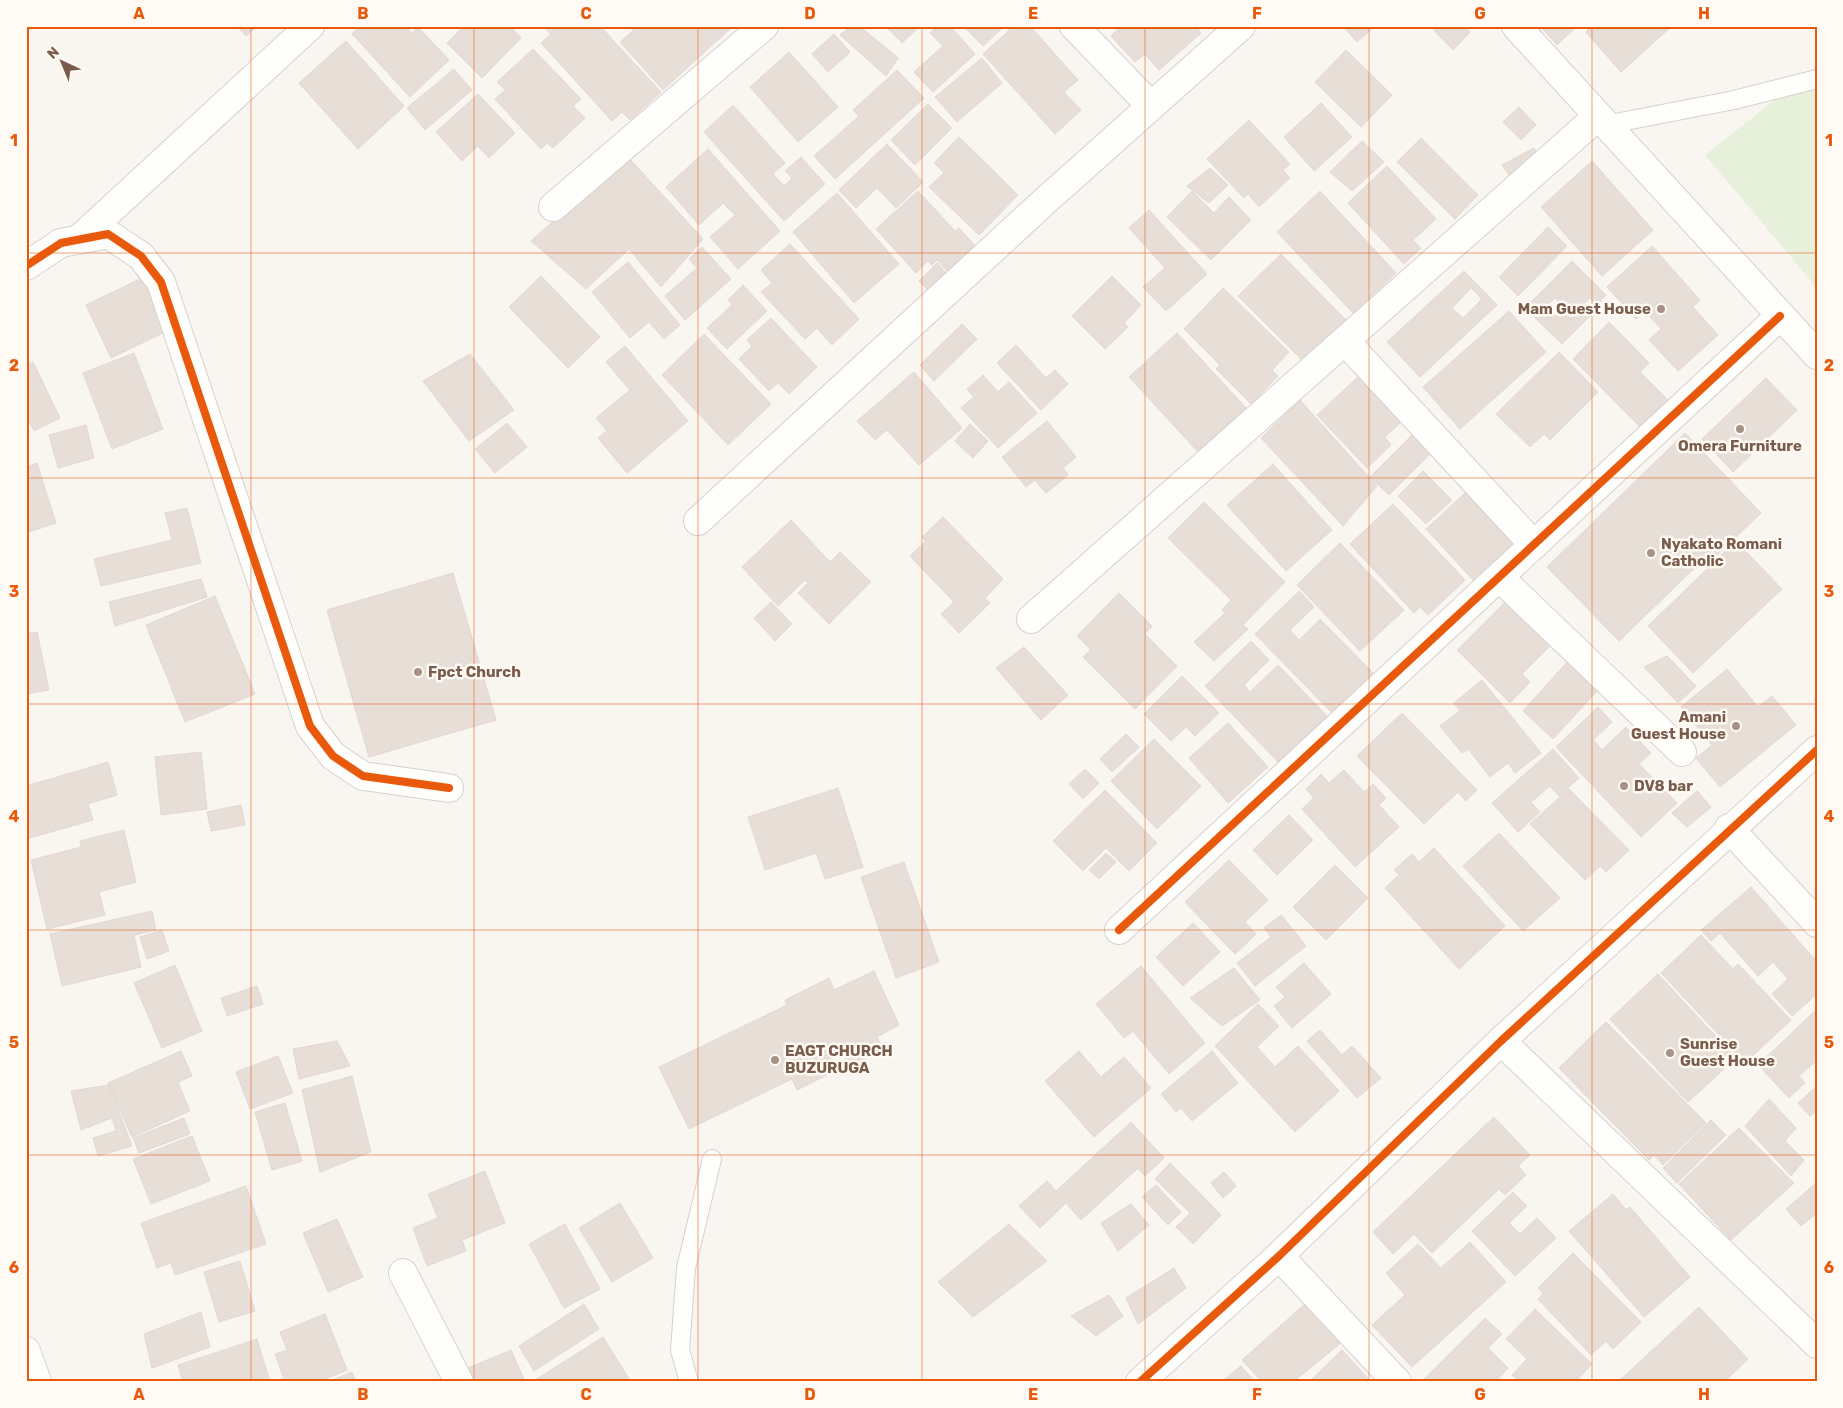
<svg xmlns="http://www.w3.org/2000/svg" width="1843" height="1408" font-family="Rubik,sans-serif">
<rect width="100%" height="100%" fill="#f9f5f0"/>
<path fill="#e7f0db" d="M1817 67V288L1705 155Z"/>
<g fill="#e6ded7" stroke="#e2d8d2" fill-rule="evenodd">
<path d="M237 26H257L246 36Z"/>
<path d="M360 26H406L412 33 418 27 449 60 410 97 352 34Z"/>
<path d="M464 26H510L521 38 482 78 447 43Z"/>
<path d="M547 26H600L661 92 630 120 622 112 612 121 541 43 551 34 545 28Z"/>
<path d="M638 26H733L663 90 620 42Z"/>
<path d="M851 26H859L898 58 886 76 840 35Z"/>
<path d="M885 26H920L902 43Z"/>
<path d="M937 26H950L975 54 933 92 914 72 943 46 930 33Z"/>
<path d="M963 26H1004L983 46Z"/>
<path d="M1014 26H1030L1078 80 1064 92 1081 110 1055 134 983 54Z"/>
<path d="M1122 26H1195L1201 33 1159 70 1145 54 1135 62 1111 36Z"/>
<path d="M1343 26H1375L1357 42Z"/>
<path d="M1439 26H1464L1470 32 1453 50 1434 31Z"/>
<path d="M1540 26H1577L1557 45Z"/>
<path d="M1592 26H1672L1621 72 1586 32Z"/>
<path d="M834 34 850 52 828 72 812 54Z"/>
<path d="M346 41 404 106 358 149 299 83Z"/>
<path d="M533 49 581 99 573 106 585 118 553 148 547 143 541 149 495 99 505 90 497 82Z"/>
<path d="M1346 50 1392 95 1361 127 1315 82Z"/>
<path d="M789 52 838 107 798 142 750 87Z"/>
<path d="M982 58 1002 83 957 122 935 97Z"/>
<path d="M454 69 472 90 425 130 407 108Z"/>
<path d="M897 70 924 98 835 179 814 156 859 116 853 110Z"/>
<path d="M478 94 515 133 489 158 478 146 462 161 436 132Z"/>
<path d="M1321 103 1352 137 1314 171 1284 137Z"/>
<path d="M928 104 952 128 915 165 891 140Z"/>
<path d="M733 105 785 163 773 174 784 186 792 178 785 171 801 157 825 184 784 221 704 132Z"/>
<path d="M1519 107 1536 125 1521 140 1503 122Z"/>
<path d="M1249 120 1290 164 1283 170 1290 178 1259 207 1248 194 1244 198 1207 159Z"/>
<path d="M959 137 1018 195 979 235 929 187 944 173 934 163Z"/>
<path d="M1421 138 1478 195 1455 219 1397 162Z"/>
<path d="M1362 141 1384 162 1352 191 1330 172Z"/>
<path d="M887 144 923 182 896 208 877 188 856 208 839 190Z"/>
<path d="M1534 148 1543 161 1514 182 1502 165Z"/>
<path d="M708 149 780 231 738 269 710 237 735 215 723 203 699 225 666 187Z"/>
<path d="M627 156 703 239 661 287 629 249 586 289 531 241Z"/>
<path d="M1592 161 1653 230 1602 276 1541 207Z"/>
<path d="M1387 166 1436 219 1413 240 1421 248 1404 264 1348 203Z"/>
<path d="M1210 168 1228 185 1209 203 1187 186Z"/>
<path d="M918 191 955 231 959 228 978 249 950 274 937 260 932 265 928 261 916 273 876 229Z"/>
<path d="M1192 191 1214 213 1229 197 1251 220 1211 260 1167 217Z"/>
<path d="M1320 191 1396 273 1353 313 1277 232Z"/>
<path d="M837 193 899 264 854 303 793 232Z"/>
<path d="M1149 210 1207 274 1166 311 1143 287 1165 268 1129 228Z"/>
<path d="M1548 227 1567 246 1518 296 1499 277Z"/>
<path d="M790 244 859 319 832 345 817 328 805 339 761 292 772 283 761 270Z"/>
<path d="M1652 246 1700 300 1693 307 1718 335 1678 371 1649 340 1661 329 1645 311 1636 319 1607 287Z"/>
<path d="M702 247 731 279 685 320 665 296 697 268 689 259Z"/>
<path d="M1281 254 1347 321 1304 362 1238 296Z"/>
<path d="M1572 261 1606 295 1597 305 1590 298 1582 305 1592 314 1562 344 1525 308ZM1555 298 1564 307 1555 316 1546 307Z"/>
<path d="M628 262 680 325 664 339 649 322 630 338 592 292Z"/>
<path d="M937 263 946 273 928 290 919 281Z"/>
<path d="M1464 271 1497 305 1420 377 1387 342ZM1471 288 1482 299 1463 318 1452 308Z"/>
<path d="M541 276 600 337 568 368 509 307Z"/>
<path d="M1112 276 1141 305 1124 323 1128 327 1105 349 1072 316Z"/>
<path d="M144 277 169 330 111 358 86 305Z"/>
<path d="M743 285 767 311 727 349 707 328 732 305 728 300Z"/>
<path d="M1223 288 1289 352 1272 370 1278 376 1251 404 1216 369 1220 365 1184 329Z"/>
<path d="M1509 311 1546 352 1460 429 1423 387Z"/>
<path d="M771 318 817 367 789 394 778 383 769 391 739 359 752 346 747 340Z"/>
<path d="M1609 322 1649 363 1640 372 1671 403 1643 430 1573 359Z"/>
<path d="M962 324 977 339 934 381 920 365Z"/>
<path d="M1177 333 1248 410 1200 454 1129 377Z"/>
<path d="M704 334 771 404 728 445 662 375Z"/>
<path d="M1016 345 1046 378 1055 370 1068 384 1041 410 997 363Z"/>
<path d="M625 346 688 421 627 473 598 438 607 431 596 418 630 390 606 362Z"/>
<path d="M1559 352 1598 392 1550 440 1544 434 1530 447 1496 414Z"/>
<path d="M134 353 163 429 112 449 83 373Z"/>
<path d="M470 354 514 410 469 441 423 381Z"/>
<path d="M33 362 60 418 34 431 26 415V365Z"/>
<path d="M914 372 962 428 919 465 887 430 875 440 857 421Z"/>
<path d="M983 375 998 392 1009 382 1037 413 998 448 961 408 974 397 967 389Z"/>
<path d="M1360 375 1402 421 1385 437 1391 445 1367 468 1317 415Z"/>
<path d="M1766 378 1797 410 1733 472 1702 439Z"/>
<path d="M1300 400 1377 486 1343 526 1261 438Z"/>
<path d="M1047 421 1076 457 1063 468 1068 475 1046 493 1035 480 1026 487 1002 457Z"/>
<path d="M507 423 527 447 495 473 475 449Z"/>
<path d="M970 424 988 441 973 458 955 441Z"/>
<path d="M86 425 94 458 58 468 49 435Z"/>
<path d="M1417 430 1436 448 1389 495 1370 477Z"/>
<path d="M1685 433 1761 513 1712 560 1708 555 1619 641 1547 567Z"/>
<path d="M37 463 56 523 26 533V467Z"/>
<path d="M1273 464 1332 530 1286 571 1227 505Z"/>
<path d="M1423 471 1452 500 1426 524 1398 496Z"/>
<path d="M1466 492 1513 544 1473 580 1426 529Z"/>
<path d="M1204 502 1285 582 1243 625 1248 629 1214 661 1194 642 1225 613 1222 610 1231 600 1168 538Z"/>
<path d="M1393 504 1465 580 1428 615 1420 607 1414 613 1350 544Z"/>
<path d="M187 508 201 563 101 586 94 559 172 540 165 513Z"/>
<path d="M943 517 1003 579 985 598 990 603 959 633 941 614 954 602 910 556 926 541 922 537Z"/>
<path d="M791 520 830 562 840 552 871 582 829 624 798 593 808 583 805 580 778 606 742 567Z"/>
<path d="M1736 541 1782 589 1693 673 1648 626Z"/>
<path d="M1340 543 1404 610 1360 651 1297 585Z"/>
<path d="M453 573 496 720 369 757 327 610Z"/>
<path d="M201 579 207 597 115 626 109 602Z"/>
<path d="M1299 591 1314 607 1290 630 1299 640 1320 619 1375 675 1334 715 1255 634Z"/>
<path d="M1119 593 1152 626 1145 634 1177 666 1135 709 1083 657 1091 650 1077 636Z"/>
<path d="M215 596 255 694 185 722 146 625Z"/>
<path d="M771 602 792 624 775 641 754 618Z"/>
<path d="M1505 602 1549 647 1522 674 1530 682 1510 703 1457 650Z"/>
<path d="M37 632 49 690 26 694V634Z"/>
<path d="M1251 641 1269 660 1244 685 1250 692 1278 665 1327 716 1279 763 1205 686Z"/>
<path d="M1024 647 1068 695 1041 720 996 668Z"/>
<path d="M1667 656 1696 686 1678 703 1644 667Z"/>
<path d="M1568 661 1599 689 1553 739 1523 711Z"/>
<path d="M1727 669 1758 707 1772 696 1796 725 1720 787 1696 758 1712 745 1681 707Z"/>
<path d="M1182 676 1219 713 1195 736 1186 727 1171 741 1144 714Z"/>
<path d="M1482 680 1541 753 1515 773 1508 763 1490 777 1468 749 1462 753 1440 726 1460 711 1454 703Z"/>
<path d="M1598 707 1612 722 1593 740 1602 750 1626 727 1651 753 1639 764 1677 803 1641 837 1556 747Z"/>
<path d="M1402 713 1477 790 1466 801 1458 792 1424 824 1357 756Z"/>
<path d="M1228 723 1268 767 1228 803 1189 758Z"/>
<path d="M1126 734 1139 747 1112 772 1100 759Z"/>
<path d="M1154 739 1201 786 1157 829 1111 781Z"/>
<path d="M1553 749 1579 778 1559 796 1550 786 1531 802 1540 812 1518 832 1492 803Z"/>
<path d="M201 752 207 809 161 815 155 757Z"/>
<path d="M108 762 117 795 88 804 93 820 26 839V786Z"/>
<path d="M1085 769 1099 783 1083 799 1069 784Z"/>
<path d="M1344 770 1364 792 1373 784 1386 798 1379 805 1399 827 1355 867 1302 809 1314 798 1306 789 1321 774 1329 783Z"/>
<path d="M838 788 863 867 825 879 816 853 765 870 748 817Z"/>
<path d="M1569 789 1629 850 1606 872 1600 866 1585 880 1530 824Z"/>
<path d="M1105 790 1157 843 1129 871 1106 848 1083 871 1053 841Z"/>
<path d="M1697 791 1711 807 1687 827 1672 813Z"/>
<path d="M241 805 245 825 211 831 207 812Z"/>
<path d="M1289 815 1313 840 1277 875 1253 850Z"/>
<path d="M124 830 136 882 99 892 105 915 47 929 31 860 81 847 80 841Z"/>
<path d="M1499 833 1560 898 1523 931 1463 866Z"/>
<path d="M1434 848 1505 926 1459 969 1385 888 1399 875 1394 870 1412 854 1419 862Z"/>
<path d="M1106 853 1116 862 1099 879 1089 870Z"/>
<path d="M1229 860 1268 900 1245 922 1256 934 1235 954 1185 902Z"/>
<path d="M904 862 939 962 896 978 861 877Z"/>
<path d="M1335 865 1368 898 1326 940 1293 907Z"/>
<path d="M1751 887 1817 962V994L1792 1016 1772 994 1788 979 1773 962 1758 976 1720 933 1711 941 1701 930Z"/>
<path d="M152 911 156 930 134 935 141 967 62 986 50 934Z"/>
<path d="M1281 915 1306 946 1255 986 1237 963 1271 937 1264 928Z"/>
<path d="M1193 923 1220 952 1183 986 1156 957Z"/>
<path d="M162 930 169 951 147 959 140 937Z"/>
<path d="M1701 935 1733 969 1738 964 1791 1020 1745 1063 1661 973Z"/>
<path d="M1304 963 1331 994 1292 1028 1274 1006 1285 997 1276 987Z"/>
<path d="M175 965 202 1031 162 1048 134 983Z"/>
<path d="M1141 966 1205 1043 1169 1074 1133 1031 1124 1038 1096 1004Z"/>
<path d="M1234 968 1260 1000 1222 1026 1190 998Z"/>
<path d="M874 971 899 1025 877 1037 883 1049 849 1066 842 1053 823 1062 829 1074 797 1090 792 1079 689 1129 659 1067 787 1005 785 1000 829 978 834 990Z"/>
<path d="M1658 974 1736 1058 1688 1102 1610 1019Z"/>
<path d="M257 986 263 1004 227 1016 221 998Z"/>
<path d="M1258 1004 1279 1026 1257 1047 1275 1067 1298 1046 1339 1091 1295 1132 1215 1046Z"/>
<path d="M1817 1009V1060L1799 1076 1805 1083 1789 1098 1758 1065Z"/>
<path d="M1606 1022 1706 1123 1663 1165 1654 1155 1649 1160 1559 1068Z"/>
<path d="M1320 1030 1342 1055 1352 1046 1381 1078 1357 1098 1307 1041Z"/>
<path d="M337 1041 350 1066 299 1079 293 1049Z"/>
<path d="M181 1051 192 1076 178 1082 190 1111 132 1137 108 1083Z"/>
<path d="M1079 1051 1101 1077 1124 1057 1151 1088 1094 1137 1045 1081Z"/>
<path d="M1212 1051 1238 1083 1192 1121 1181 1108 1176 1112 1161 1094Z"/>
<path d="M278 1056 293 1093 250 1109 236 1072Z"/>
<path d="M352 1076 371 1152 320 1172 302 1090Z"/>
<path d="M109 1085 132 1146 98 1156 93 1138 116 1131 112 1118 81 1130 71 1091Z"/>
<path d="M1817 1086V1111L1810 1116 1798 1103Z"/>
<path d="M1769 1099 1796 1128 1785 1141 1804 1160 1791 1176 1745 1126Z"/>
<path d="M285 1103 302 1161 272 1170 255 1112Z"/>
<path d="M1494 1117 1530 1155 1518 1166 1526 1175 1505 1195 1499 1189 1432 1253 1414 1234 1393 1254 1373 1232Z"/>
<path d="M184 1118 190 1134 139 1153 133 1138Z"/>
<path d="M1711 1120 1726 1135 1677 1183 1663 1168Z"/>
<path d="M1131 1122 1164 1158 1145 1176 1138 1168 1081 1220 1066 1203 1040 1228 1019 1206 1047 1181 1056 1191Z"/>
<path d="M1739 1128 1794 1183 1731 1240 1679 1184Z"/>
<path d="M192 1136 210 1181 151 1204 133 1159Z"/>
<path d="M1170 1163 1221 1215 1193 1244 1176 1227 1190 1213 1155 1179Z"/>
<path d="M485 1171 505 1223 462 1240 466 1251 427 1266 413 1228 438 1218 428 1194Z"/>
<path d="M1224 1172 1236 1186 1223 1198 1211 1183Z"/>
<path d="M1815 1184 1817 1213 1801 1226 1786 1209Z"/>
<path d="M1156 1185 1181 1212 1168 1225 1142 1197Z"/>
<path d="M246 1186 266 1244 175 1275 171 1263 157 1268 141 1223Z"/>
<path d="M1513 1192 1527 1206 1509 1223 1520 1234 1537 1218 1556 1238 1515 1276 1472 1231Z"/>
<path d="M1613 1194 1626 1210 1630 1207 1690 1277 1644 1317 1569 1231Z"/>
<path d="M620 1203 653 1258 612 1282 579 1228Z"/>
<path d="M1131 1204 1149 1225 1118 1251 1101 1223Z"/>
<path d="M337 1219 363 1277 328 1292 303 1233Z"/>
<path d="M565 1224 600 1289 564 1308 529 1244Z"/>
<path d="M1009 1224 1047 1261 973 1317 938 1282Z"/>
<path d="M1470 1242 1506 1282 1412 1367 1372 1325 1405 1295 1386 1273 1418 1244 1441 1268Z"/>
<path d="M1573 1253 1641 1322 1613 1349 1606 1341 1591 1355 1538 1299 1543 1294 1538 1288Z"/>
<path d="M240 1261 255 1311 219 1322 204 1272Z"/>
<path d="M1174 1268 1186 1288 1138 1324 1126 1298Z"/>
<path d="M1109 1295 1123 1316 1096 1336 1071 1316Z"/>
<path d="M1306 1303 1342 1342 1293 1382H1262L1242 1360Z"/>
<path d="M584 1304 599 1329 534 1371 519 1346Z"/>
<path d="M1699 1307 1748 1359 1724 1382H1618Z"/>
<path d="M1535 1309 1592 1364 1575 1382H1519L1512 1375 1527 1359 1506 1339Z"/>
<path d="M201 1312 210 1347 152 1368 144 1334Z"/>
<path d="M325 1314 347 1370 318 1382H285L275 1354 287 1350 280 1332Z"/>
<path d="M1485 1318 1502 1334 1488 1348 1508 1368 1495 1382H1421Z"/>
<path d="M603 1337 631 1382H532Z"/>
<path d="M257 1339 270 1382H183L178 1365Z"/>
<path d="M511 1350 525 1382H474L468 1368Z"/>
<path d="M1342 1350 1371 1382H1309Z"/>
<path d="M1241 1366 1255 1382H1221Z"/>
<path d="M352 1372 356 1382H328Z"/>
</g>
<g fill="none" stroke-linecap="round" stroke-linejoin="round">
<g stroke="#d7d1cb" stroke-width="20">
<g id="lane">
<path d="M1605 125 1734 100 1817 79"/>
<path d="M689 1382 680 1350 686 1268 712 1159"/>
</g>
</g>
<g stroke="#d7d1cb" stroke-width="30">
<g id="street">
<path d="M1074 26 1151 106"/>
<path d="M1516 26 1817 355"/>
<path d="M553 207 764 26"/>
<path d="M78 240 310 26"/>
<path d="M26 266 61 243 108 234 141 256 161 282 310 726 333 756 363 776 449 788"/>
<path d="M1345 341 1534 545"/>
<path d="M698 521 1045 201 1241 26"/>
<path d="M1499 577 1682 752"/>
<path d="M1031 619 1597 117"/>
<path d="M1729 828 1817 923"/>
<path d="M1119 930 1780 316"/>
<path d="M1501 1041 1817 1344"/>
<path d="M1279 1256 1397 1382"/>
<path d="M403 1273 459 1382"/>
</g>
</g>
<g stroke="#d9d2cb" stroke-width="30">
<g id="secondary">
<path d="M26 1351 37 1382"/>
<path d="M1140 1382 1279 1256 1501 1041 1817 750"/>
</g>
</g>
<use href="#lane" stroke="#fefefd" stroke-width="18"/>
<use href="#street" stroke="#fefefd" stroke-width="28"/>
<use href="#secondary" stroke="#fefefd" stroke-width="28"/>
<g stroke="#fffaf3" stroke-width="11">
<g id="cycleway">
<path d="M26 266 61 243 108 234 141 256 161 282 310 726 333 756 363 776 449 788"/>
<path d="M1119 930 1780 316"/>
<path d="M1140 1382 1279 1256 1501 1041 1817 750"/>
</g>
</g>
<use href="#cycleway" stroke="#e8590c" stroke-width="8"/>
</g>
<path fill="none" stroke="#e8590c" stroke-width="1" stroke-opacity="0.55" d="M251 26V1382M474 26V1382M698 26V1382M922 26V1382M1145 26V1382M1369 26V1382M1592 26V1382M26 253H1817M26 478H1817M26 704H1817M26 930H1817M26 1155H1817"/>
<g fill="#a69286" stroke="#fffaf3" stroke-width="2">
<circle cx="1661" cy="309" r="5"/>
<circle cx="1740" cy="429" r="5"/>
<circle cx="1651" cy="553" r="5"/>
<circle cx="418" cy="672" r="5"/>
<circle cx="1736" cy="726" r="5"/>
<circle cx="1624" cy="786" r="5"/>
<circle cx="1670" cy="1053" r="5"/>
<circle cx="775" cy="1060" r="5"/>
</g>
<g text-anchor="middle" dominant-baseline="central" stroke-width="5" stroke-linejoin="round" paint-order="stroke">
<g font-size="15" font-weight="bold" fill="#7a5c4d" stroke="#fffaf3" text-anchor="start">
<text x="1651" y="309" text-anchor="end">Mam Guest House</text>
<text x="1740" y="446" text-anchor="middle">Omera Furniture</text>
<text x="1661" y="544">Nyakato Romani<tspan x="1661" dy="17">Catholic</tspan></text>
<text x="428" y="672">Fpct Church</text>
<text x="1726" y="717" text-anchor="end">Amani<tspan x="1726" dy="17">Guest House</tspan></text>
<text x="1634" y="786">DV8 bar</text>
<text x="1680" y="1044">Sunrise<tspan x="1680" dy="17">Guest House</tspan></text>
<text x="785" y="1051">EAGT CHURCH<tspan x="785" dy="17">BUZURUGA</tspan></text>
</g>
</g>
<rect width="1843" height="1408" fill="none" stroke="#fffaf3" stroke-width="55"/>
<g transform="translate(62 62) rotate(316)" stroke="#fffaf3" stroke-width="4" paint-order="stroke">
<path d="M0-4L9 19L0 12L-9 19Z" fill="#7a5c4d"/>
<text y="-8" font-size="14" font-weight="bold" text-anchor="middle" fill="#7a5c4d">N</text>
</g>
<rect x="28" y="28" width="1788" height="1352" fill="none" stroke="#e8590c" stroke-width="2"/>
<g font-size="16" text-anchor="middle" font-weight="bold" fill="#e8590c">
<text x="139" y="19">A</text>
<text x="363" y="19">B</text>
<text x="586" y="19">C</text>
<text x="810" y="19">D</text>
<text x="1033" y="19">E</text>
<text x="1257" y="19">F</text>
<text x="1480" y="19">G</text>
<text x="1704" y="19">H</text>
<text x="14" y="146">1</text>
<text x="1829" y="146">1</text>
<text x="14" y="371">2</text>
<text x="1829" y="371">2</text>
<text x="14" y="597">3</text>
<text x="1829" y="597">3</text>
<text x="14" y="822">4</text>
<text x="1829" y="822">4</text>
<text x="14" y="1048">5</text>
<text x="1829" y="1048">5</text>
<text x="14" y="1273">6</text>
<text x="1829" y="1273">6</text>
<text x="139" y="1400">A</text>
<text x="363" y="1400">B</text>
<text x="586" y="1400">C</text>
<text x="810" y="1400">D</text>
<text x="1033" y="1400">E</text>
<text x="1257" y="1400">F</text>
<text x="1480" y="1400">G</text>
<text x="1704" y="1400">H</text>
</g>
</svg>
